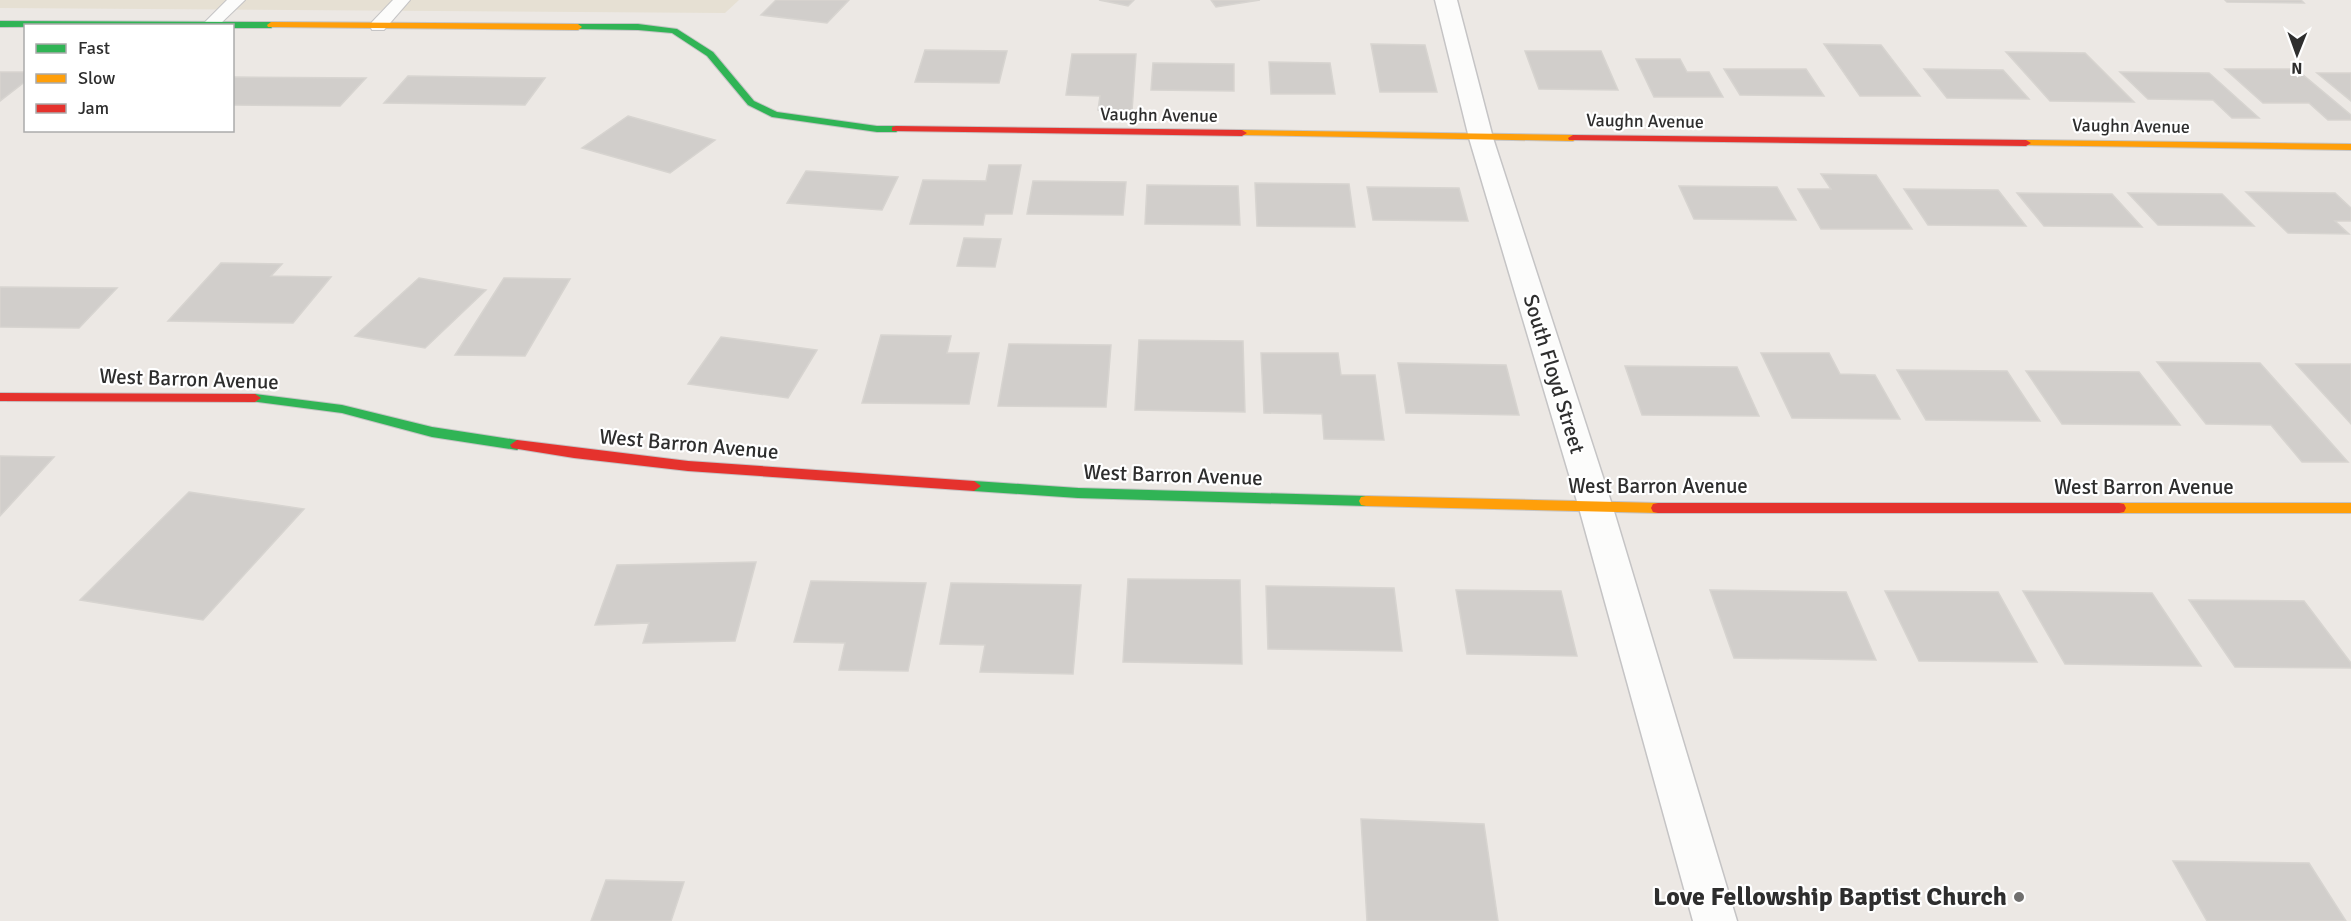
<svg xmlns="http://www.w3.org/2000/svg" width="2351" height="921" font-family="Signika,sans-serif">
<rect width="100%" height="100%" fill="#ece8e4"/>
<path fill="#e6e0d3" d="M0 0H739L725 13 0 8Z"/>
<g fill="#d1cecb" stroke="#d7d4d0" stroke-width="1.5">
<path d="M776 0H849L827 23 761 15Z"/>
<path d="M1099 0H1134L1128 6Z"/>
<path d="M1211 0H1260L1216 7Z"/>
<path d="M2225 0H2301L2304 3 2227 2Z"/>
<path d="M1371 44 1425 45 1437 92H1380Z"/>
<path d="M1824 44 1881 45 1920 96H1860Z"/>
<path d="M925 50 1007 51 999 83 915 82Z"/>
<path d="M1525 51H1601L1618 90 1539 89Z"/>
<path d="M2006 52 2085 53 2134 102 2050 101Z"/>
<path d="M1072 54H1136L1132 111 1098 110 1100 96 1066 95Z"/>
<path d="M1636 59H1680L1687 72H1709L1723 97H1654Z"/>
<path d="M1269 62 1330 63 1335 94H1271Z"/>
<path d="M1153 63 1234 64V91L1151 90Z"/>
<path d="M1724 69H1806L1824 96 1740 95Z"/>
<path d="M1924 69 2003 70 2029 99 1947 98Z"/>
<path d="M2225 69H2296L2351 115V120H2328L2309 103H2263Z"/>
<path d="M0 72H26V81L0 101Z"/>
<path d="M2120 72 2209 73 2259 118H2232L2213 100 2148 99Z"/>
<path d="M2317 73H2351V101Z"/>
<path d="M408 76 545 78 525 105 384 103Z"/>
<path d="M234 77 366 78 340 106 232 105Z"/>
<path d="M628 116 715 140 670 173 582 148Z"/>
<path d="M989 165H1021L1012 214H985L983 225 910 224 923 180 986 181Z"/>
<path d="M806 171 898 177 882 210 787 203Z"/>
<path d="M1821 174 1876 175 1912 229H1821L1798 189H1831Z"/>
<path d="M1033 181 1126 182 1123 215 1027 214Z"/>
<path d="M1255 183 1349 184 1355 227 1257 226Z"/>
<path d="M1147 185 1238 186 1240 225 1145 224Z"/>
<path d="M1679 186 1777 187 1796 220 1694 219Z"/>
<path d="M1367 187 1459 188 1468 221 1373 220Z"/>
<path d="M1904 189 1998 190 2026 226 1928 225Z"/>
<path d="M2246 192 2335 193 2351 208V221H2335L2349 234 2288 233Z"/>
<path d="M2017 193 2112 194 2142 227 2044 226Z"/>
<path d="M2128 193 2222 194 2254 226 2158 225Z"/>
<path d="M964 238 1001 239 995 267 957 266Z"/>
<path d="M221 263 282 264 271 276 331 277 293 323 168 321Z"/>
<path d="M419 278 486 290 425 348 355 336Z"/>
<path d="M504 278 570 279 525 356 455 355Z"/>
<path d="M0 287 117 288 79 328 0 327Z"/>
<path d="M881 335 951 336 947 353H979L969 404 862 403Z"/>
<path d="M721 337 817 350 788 398 688 384Z"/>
<path d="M1139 340 1243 341 1245 412 1135 410Z"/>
<path d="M1009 344 1111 345 1106 407 998 406Z"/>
<path d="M1261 353H1338L1341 375H1375L1384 440 1324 439 1322 414 1264 413Z"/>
<path d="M1761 353H1829L1840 374 1875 375 1900 419 1792 418Z"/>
<path d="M2157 362 2260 363 2348 462H2302L2271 425 2206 424Z"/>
<path d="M1398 363 1506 365 1519 415 1406 413Z"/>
<path d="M2296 364H2351V424Z"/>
<path d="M1625 366 1737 367 1759 416 1642 415Z"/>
<path d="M1897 370 2007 371 2040 421 1926 420Z"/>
<path d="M2026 371 2139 372 2180 425 2062 424Z"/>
<path d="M0 456 54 457 0 516Z"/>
<path d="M189 492 304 509 203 620 80 600Z"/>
<path d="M756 562 735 641 643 643 649 623 595 625 617 565Z"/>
<path d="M1128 579 1240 580 1242 664 1123 662Z"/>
<path d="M811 581 926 583 908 671 839 670 845 643 794 642Z"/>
<path d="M951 583 1081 585 1073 674 980 672 985 645 940 644Z"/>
<path d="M1266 586 1394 588 1402 651 1268 649Z"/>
<path d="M1456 590 1561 591 1577 656 1467 654Z"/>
<path d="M1710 590 1846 592 1876 660 1734 658Z"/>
<path d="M1885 591 1998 592 2037 662 1919 661Z"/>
<path d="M2023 591 2152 593 2201 666 2065 664Z"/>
<path d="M2189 600 2304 601 2351 663V668L2235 667Z"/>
<path d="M1361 819 1484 824 1498 921H1367Z"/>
<path d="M2173 861 2309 863 2346 921H2207Z"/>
<path d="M606 880 684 882 671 921H591Z"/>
</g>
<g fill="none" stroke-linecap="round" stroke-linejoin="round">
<g stroke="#c5c4c5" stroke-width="2">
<g id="lane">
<path d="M227 0H245L218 26H201Z"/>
<path d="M393 0H410L384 30H372L370 26 372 22Z"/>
</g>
</g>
<g stroke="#c5c4c5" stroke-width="3">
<path id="street" d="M1435 0H1457L1493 138 1613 508 1737 921H1693L1579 508 1469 138Z"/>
</g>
<g stroke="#c5c4c5" stroke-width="2">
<g id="fast">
<path d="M0 21 271 22 275 25 271 28H232V26L0 27Z"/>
<path d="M578 24H638L677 29 713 52 754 101 777 112 877 126H896L901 129 896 132H877L772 117 748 105 707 56 672 33 638 30 575 29 574 27Z"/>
<path d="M255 394 342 405 432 427 517 440 524 445 517 450 432 437 342 413 250 401 249 398Z"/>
<path d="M974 481 1078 488 1366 496 1371 497 1373 501 1371 505 1366 506 1078 498 974 491 967 486Z"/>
</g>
</g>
<g stroke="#c5c4c5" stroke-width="2">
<g id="slow">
<path d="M271 22 578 24 582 27 578 30 268 27 267 25Z"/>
<path d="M1242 130 1573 135 1578 138 1573 141 1238 135 1237 133Z"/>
<path d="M2026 140 2351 144V150L2022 145 2021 143Z"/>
<path d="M1366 496 1658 503 1663 504 1665 508 1663 512 1658 513 1366 506 1361 505 1359 501 1361 497Z"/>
<path d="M2119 503H2351V513H2119L2114 512 2112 508 2114 504Z"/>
</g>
</g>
<g stroke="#c5c4c5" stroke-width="2">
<g id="jam">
<path d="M896 126 1242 130 1247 133 1242 136 892 131V127Z"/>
<path d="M1573 135 2026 140 2031 143 2026 146 1569 140 1568 138Z"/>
<path d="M0 393 255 394 261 398 255 402 0 401Z"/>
<path d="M517 440 688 461 974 481 981 486 974 491 688 471 574 458 512 448 510 445Z"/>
<path d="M1658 503H2119L2124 504 2126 508 2124 512 2119 513H1658L1653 512 1651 508 1653 504Z"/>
</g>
</g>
<use href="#lane" fill="#fcfcfb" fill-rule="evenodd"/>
<use href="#street" fill="#fcfcfb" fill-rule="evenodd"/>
<use href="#fast" fill="#30b455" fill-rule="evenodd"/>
<use href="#slow" fill="#ff9f0a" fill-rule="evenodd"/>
<use href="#jam" fill="#e5322d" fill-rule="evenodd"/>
</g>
<circle fill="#706f6e" stroke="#fff" stroke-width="2" cx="2019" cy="897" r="6"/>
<g text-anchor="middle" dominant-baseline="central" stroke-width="4.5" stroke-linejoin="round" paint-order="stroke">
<g font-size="18" fill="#2e2e2e" stroke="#fff">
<text transform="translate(1159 115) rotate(1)">Vaughn Avenue</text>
<text transform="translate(1645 121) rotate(1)">Vaughn Avenue</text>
<text transform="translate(2131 126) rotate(1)">Vaughn Avenue</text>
</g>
<g font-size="21" fill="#2e2e2e" stroke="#fff">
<text transform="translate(1554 374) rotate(73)">South Floyd Street</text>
<text transform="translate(189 379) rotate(2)">West Barron Avenue</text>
<text transform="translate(689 444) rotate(5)">West Barron Avenue</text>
<text transform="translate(1173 475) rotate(2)">West Barron Avenue</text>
<text x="1658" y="486">West Barron Avenue</text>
<text x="2144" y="487">West Barron Avenue</text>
</g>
<g font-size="26" font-weight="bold" fill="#2e2e2e" stroke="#fff" text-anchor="end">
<text x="2007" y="897">Love Fellowship Baptist Church</text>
</g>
</g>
<rect x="24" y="24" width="210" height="108" fill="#ffffff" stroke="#ababab" stroke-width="1.5"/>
<rect x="36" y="44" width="30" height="9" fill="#30b455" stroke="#ababab" stroke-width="1.5"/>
<text x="78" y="54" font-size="18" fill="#2e2e2e">Fast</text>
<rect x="36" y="74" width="30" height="9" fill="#ff9f0a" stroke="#ababab" stroke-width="1.5"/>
<text x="78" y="84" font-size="18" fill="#2e2e2e">Slow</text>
<rect x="36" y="104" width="30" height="9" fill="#e5322d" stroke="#ababab" stroke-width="1.5"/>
<text x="78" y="114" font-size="18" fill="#2e2e2e">Jam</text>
<g transform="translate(2297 54) rotate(181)" stroke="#ffffff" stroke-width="4.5" paint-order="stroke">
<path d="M0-4.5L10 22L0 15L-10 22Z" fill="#2e2e2e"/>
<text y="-9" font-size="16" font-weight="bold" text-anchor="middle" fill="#2e2e2e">N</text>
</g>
</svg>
